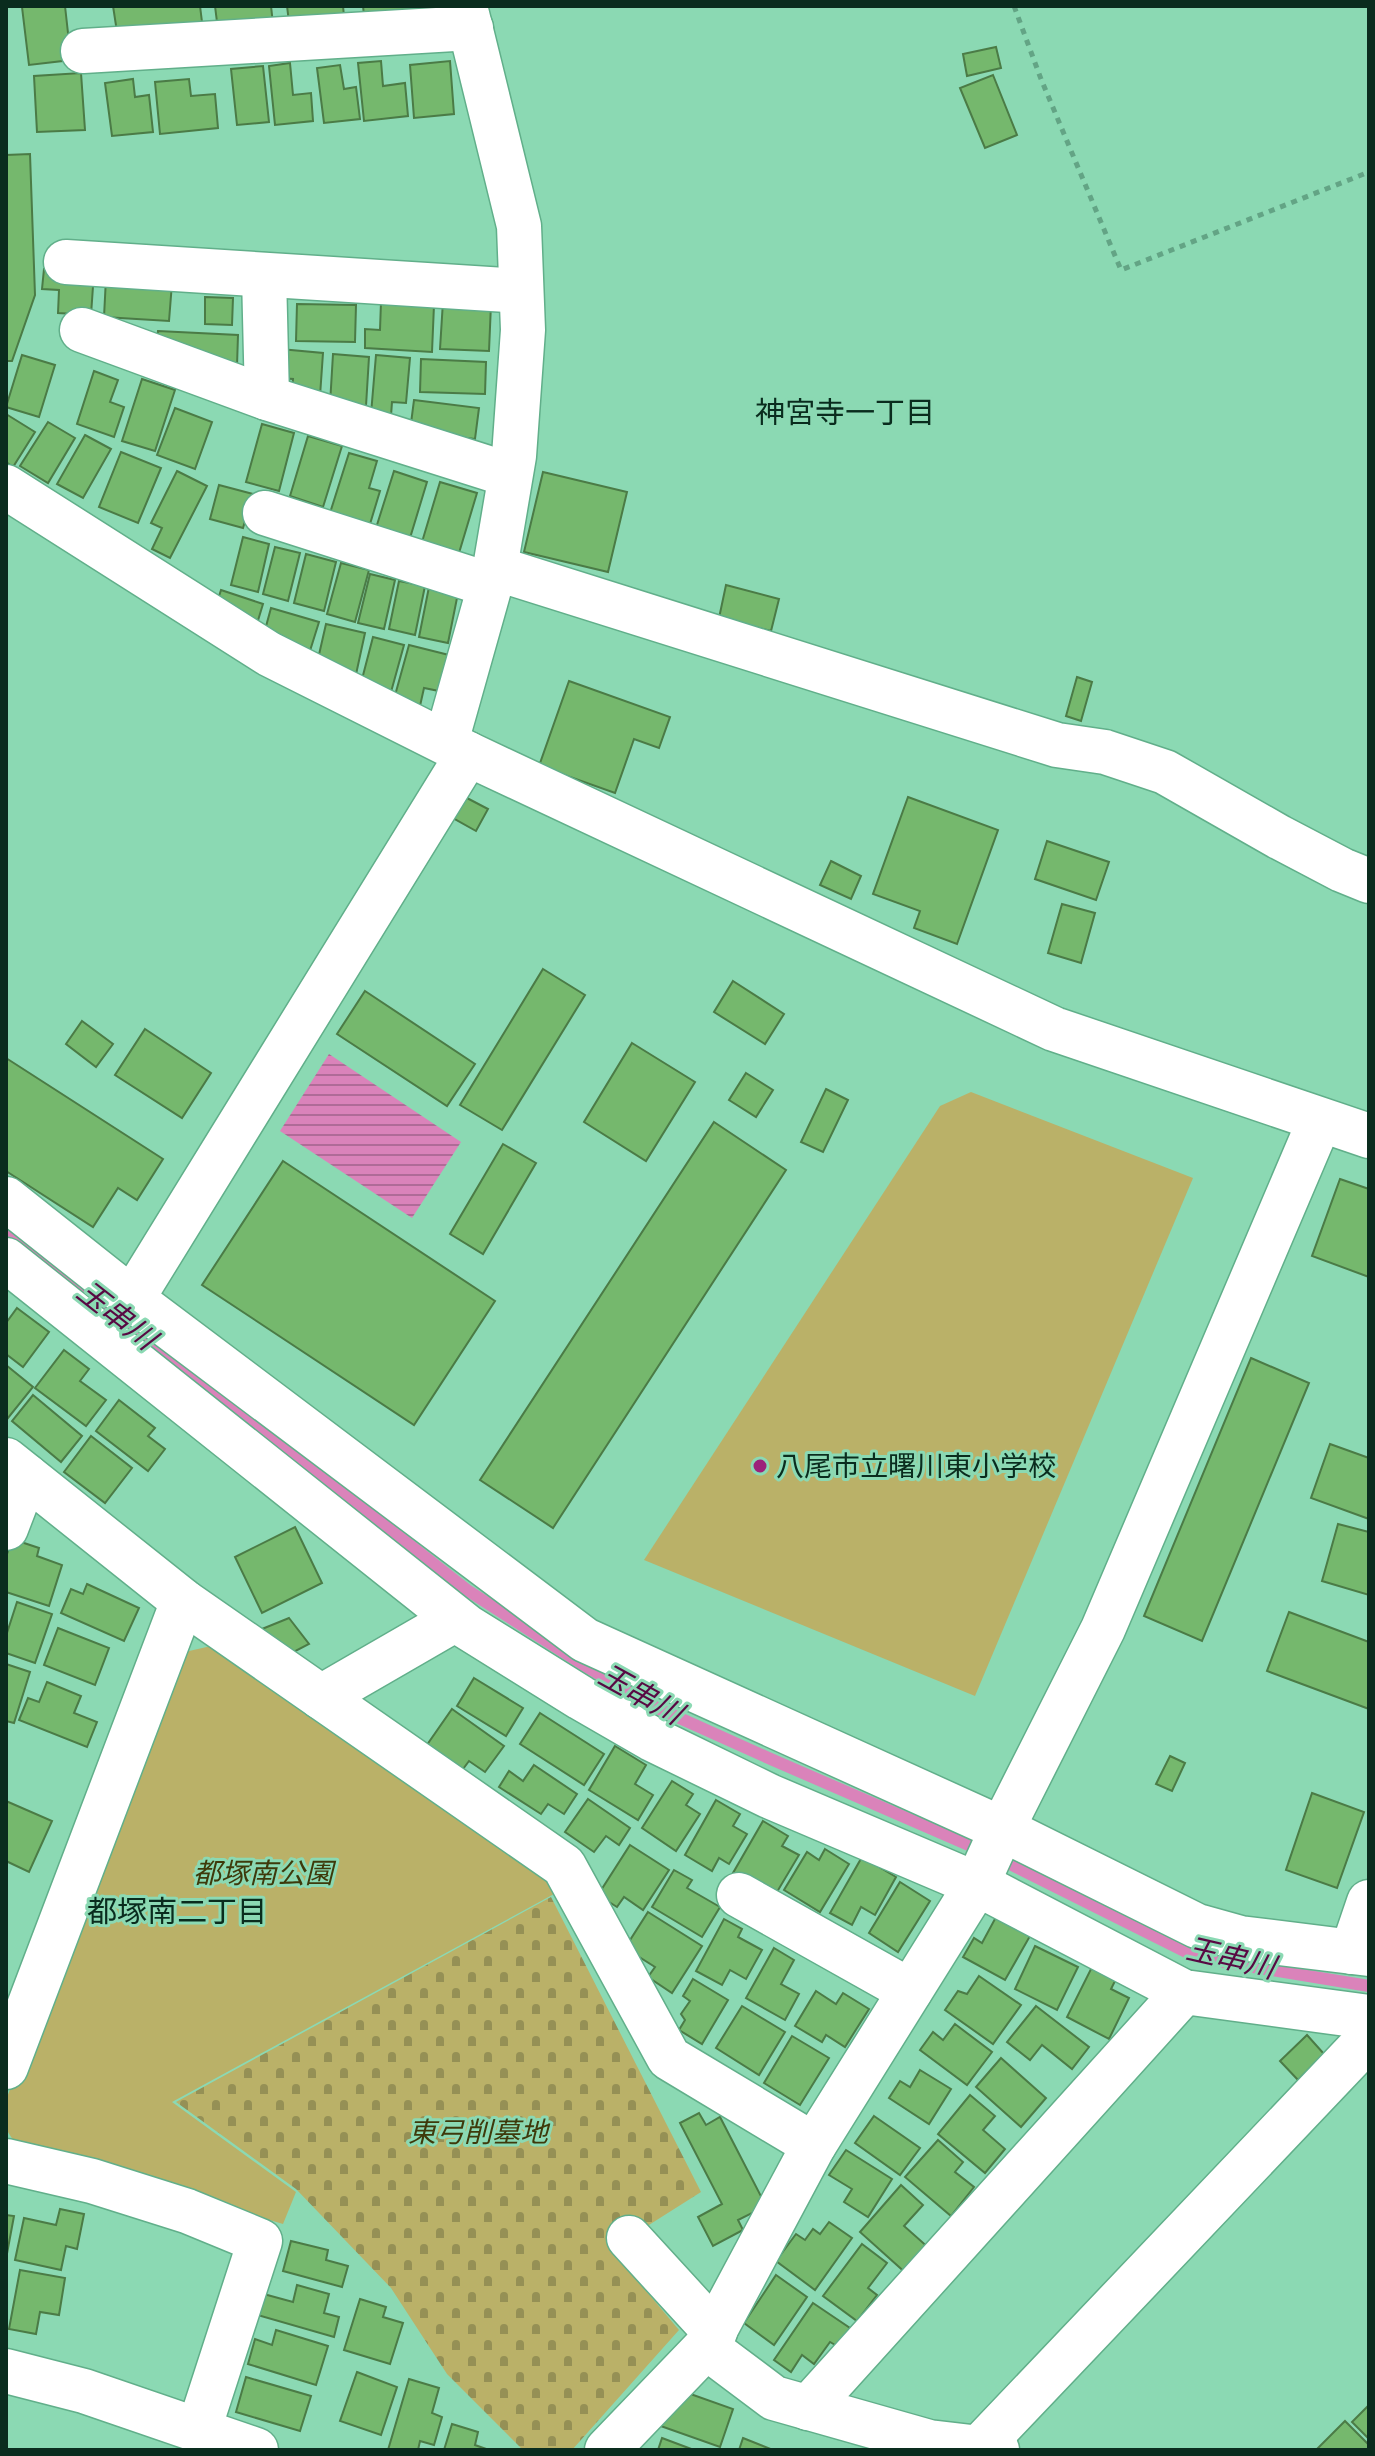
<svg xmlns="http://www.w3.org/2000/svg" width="1375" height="2456" font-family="'Source Serif 4','Noto Sans JP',serif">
<defs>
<pattern id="cemetery-stones" width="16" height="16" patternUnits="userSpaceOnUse" patternTransform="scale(2)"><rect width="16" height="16" fill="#bab168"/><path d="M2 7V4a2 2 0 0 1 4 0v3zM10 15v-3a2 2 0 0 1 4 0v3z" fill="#959055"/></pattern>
<pattern id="water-rules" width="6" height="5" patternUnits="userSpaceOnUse" patternTransform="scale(2)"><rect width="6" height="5" fill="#da83ba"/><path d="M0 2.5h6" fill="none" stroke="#af6b97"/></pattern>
</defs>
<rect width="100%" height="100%" fill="#8bd9b3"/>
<path fill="url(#cemetery-stones)" d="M551 1897 701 2192 611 2249 679 2330 572 2450H523L447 2374 391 2288 296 2189 176 2102Z"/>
<g fill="#bab168">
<path d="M971 1092 1193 1178 975 1696 644 1560 940 1106Z"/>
<path d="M211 1646 551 1880 554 1894 172 2102 296 2192 283 2224 15 2143 6 2129V2100L176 1654Z"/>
</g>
<path fill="url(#water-rules)" d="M329 1054 461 1142 412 1218 280 1131Z"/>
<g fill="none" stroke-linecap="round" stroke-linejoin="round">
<path stroke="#da83ba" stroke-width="12" d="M6 1227 467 1590 582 1664 655 1707 773 1760 994 1856 1188 1953 1223 1962 1369 1986"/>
</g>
<g fill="#75b86d" stroke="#4b7b46" stroke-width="2">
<path d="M65 6 71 60 29 65 22 7Z"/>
<path d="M113 6H200L202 22 117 32Z"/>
<path d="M215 6H271L273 24 218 30Z"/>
<path d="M287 6H343L344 16 289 22Z"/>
<path d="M363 6H418L420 18 365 24Z"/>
<path d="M996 47 1001 68 967 76 963 54Z"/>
<path d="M381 61 383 86 405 83 408 116 364 121 358 63Z"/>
<path d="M450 61 454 114 414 118 410 65Z"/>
<path d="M290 63 293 95 311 93 313 121 275 125 269 66Z"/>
<path d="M340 65 344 89 356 87 360 119 324 123 317 68Z"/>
<path d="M263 66 269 122 237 125 231 69Z"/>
<path d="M81 73 85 130 37 132 34 76Z"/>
<path d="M993 75 1017 135 985 148 960 88Z"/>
<path d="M133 79 135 97 149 95 153 132 112 136 105 83Z"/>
<path d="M189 79 191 96 215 94 218 128 160 134 155 82Z"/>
<path d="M30 154 35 295 12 361H6V155Z"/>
<path d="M44 269 94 272 91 315 58 313 59 290 42 289Z"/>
<path d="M106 278 172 283 169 321 104 317Z"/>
<path d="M205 297 233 298 232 325 205 324Z"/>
<path d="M443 301 491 304 489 351 440 349Z"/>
<path d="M381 302 434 305 432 352 365 348V329L380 330Z"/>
<path d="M297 304 356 305 355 342 296 341Z"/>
<path d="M158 331 238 335 237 366 156 350Z"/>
<path d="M280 349 323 353 320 396 292 393 293 379 278 378Z"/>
<path d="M333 354 369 357 366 406 330 404Z"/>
<path d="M22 355 55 365 39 417 6 407Z"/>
<path d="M376 355 410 358 406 403 392 402 391 416 371 414Z"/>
<path d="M421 359 486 362 485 394 420 392Z"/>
<path d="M94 371 118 380 110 402 124 407 114 437 77 424Z"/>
<path d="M142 379 175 390 155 451 122 441Z"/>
<path d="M414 400 479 408 475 439 410 431Z"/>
<path d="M175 408 212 422 195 469 157 455Z"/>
<path d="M6 414 35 432 13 467 6 462Z"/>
<path d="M48 422 75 438 48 483 20 466Z"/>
<path d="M262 424 294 433 279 491 246 482Z"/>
<path d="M85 435 111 449 83 498 57 484Z"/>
<path d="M308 436 342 446 323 507 290 496Z"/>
<path d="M121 452 161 468 138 523 99 507Z"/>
<path d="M349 453 377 461 369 488 380 491 370 524 330 513Z"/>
<path d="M177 471 207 486 170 558 152 549 162 528 151 523Z"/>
<path d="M394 471 427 482 410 538 376 528Z"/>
<path d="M543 472 627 492 608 572 524 552Z"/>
<path d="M440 482 477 493 459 553 422 542Z"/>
<path d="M219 485 253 494 243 528 210 519Z"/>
<path d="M243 537 269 544 258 592 231 585Z"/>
<path d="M275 547 300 553 288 601 263 594Z"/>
<path d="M306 554 336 562 324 611 294 603Z"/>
<path d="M341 563 369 570 355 622 327 614Z"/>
<path d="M370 574 395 580 384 629 358 623Z"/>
<path d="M399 581 425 586 415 635 389 629Z"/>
<path d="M726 585 779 599 771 631 719 618Z"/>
<path d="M429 587 458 593 448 643 419 637Z"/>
<path d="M221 590 263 604 256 627 213 615Z"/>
<path d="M271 608 319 622 309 654 262 641Z"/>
<path d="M326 624 365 633 355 679 318 659Z"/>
<path d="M373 637 404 645 391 692 361 683Z"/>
<path d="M409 645 449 655 439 691 424 688 420 706 394 699Z"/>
<path d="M1077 677 1092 682 1081 721 1066 716Z"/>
<path d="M569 681 670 717 659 748 634 739 615 793 539 766Z"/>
<path d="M465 797 488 809 476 831 453 818Z"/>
<path d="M908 797 998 830 957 944 914 928 920 911 873 894Z"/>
<path d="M1047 841 1109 862 1096 900 1035 879Z"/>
<path d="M831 861 861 876 851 899 820 885Z"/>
<path d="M1062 904 1095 913 1081 963 1048 953Z"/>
<path d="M543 969 585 995 502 1130 460 1105Z"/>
<path d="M733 981 784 1014 765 1044 714 1012Z"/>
<path d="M365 991 475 1064 447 1106 337 1034Z"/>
<path d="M82 1021 113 1044 96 1067 66 1044Z"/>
<path d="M145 1029 211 1073 182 1118 115 1075Z"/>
<path d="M632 1043 695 1082 646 1161 584 1122Z"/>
<path d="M6 1058 163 1159 137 1200 118 1188 93 1227 6 1171Z"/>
<path d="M746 1073 773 1090 756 1117 729 1100Z"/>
<path d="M826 1089 848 1100 823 1152 801 1142Z"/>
<path d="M714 1122 786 1170 553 1528 480 1480Z"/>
<path d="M503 1144 536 1163 483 1254 450 1234Z"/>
<path d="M283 1161 495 1301 414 1425 202 1285Z"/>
<path d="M1340 1179 1369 1189V1277L1312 1256Z"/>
<path d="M17 1308 49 1332 23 1367 6 1354V1323Z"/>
<path d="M64 1350 89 1369 80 1381 106 1400 86 1426 35 1388Z"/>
<path d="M1251 1358 1309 1383 1202 1641 1144 1616Z"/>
<path d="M6 1365 33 1387 8 1418 6 1416Z"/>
<path d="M33 1395 82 1436 61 1462 12 1421Z"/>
<path d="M119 1400 155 1428 148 1436 165 1449 148 1471 96 1431Z"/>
<path d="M91 1436 132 1468 105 1503 64 1472Z"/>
<path d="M1330 1444 1369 1458V1519L1311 1498Z"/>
<path d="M1338 1524 1369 1532V1595L1322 1581Z"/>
<path d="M295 1527 322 1583 262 1613 235 1557Z"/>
<path d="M12 1539 39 1548 37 1556 62 1565 49 1606 6 1592V1557Z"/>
<path d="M87 1584 139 1608 124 1641 61 1613 71 1589 83 1594Z"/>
<path d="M17 1602 52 1614 35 1663 6 1653V1636Z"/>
<path d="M1289 1612 1369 1642V1709L1267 1671Z"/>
<path d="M289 1618 309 1644 284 1657 262 1629Z"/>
<path d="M58 1628 109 1648 95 1685 44 1665Z"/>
<path d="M6 1664 30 1672 14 1723 6 1721Z"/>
<path d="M474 1678 523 1708 506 1736 457 1706Z"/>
<path d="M47 1682 81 1696 74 1713 97 1722 87 1747 19 1720 28 1698 39 1702Z"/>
<path d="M452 1709 504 1746 485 1772 469 1761 457 1777 422 1752Z"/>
<path d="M540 1713 604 1754 584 1785 520 1744Z"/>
<path d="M615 1746 646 1765 635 1784 653 1795 638 1820 589 1790Z"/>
<path d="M1170 1756 1185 1763 1172 1791 1156 1784Z"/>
<path d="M534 1765 577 1794 564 1814 548 1804 541 1814 499 1787 509 1771 523 1781Z"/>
<path d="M672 1781 693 1794 686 1805 700 1814 676 1851 642 1828Z"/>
<path d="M1312 1793 1364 1812 1337 1888 1286 1870Z"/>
<path d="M588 1799 630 1828 619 1845 606 1836 594 1852 565 1832Z"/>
<path d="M716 1800 740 1814 733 1826 747 1834 729 1864 719 1858 712 1871 685 1855Z"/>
<path d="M6 1801 52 1821 29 1872 6 1861Z"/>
<path d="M763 1821 788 1836 782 1846 799 1855 774 1897 733 1873Z"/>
<path d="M630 1845 669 1870 643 1910 624 1897 617 1907 598 1895Z"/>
<path d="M825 1849 849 1864 820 1912 784 1890 807 1852 819 1860Z"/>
<path d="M862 1857 896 1877 875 1915 861 1907 852 1925 830 1913Z"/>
<path d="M674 1870 692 1880 687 1888 720 1907 702 1937 652 1907Z"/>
<path d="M900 1882 930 1901 898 1952 869 1933Z"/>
<path d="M648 1912 702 1946 672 1993 648 1977 655 1967 625 1948Z"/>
<path d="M996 1917 1030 1936 1005 1980 963 1957 974 1938 982 1943Z"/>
<path d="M724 1919 742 1929 738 1937 762 1950 746 1979 730 1970 722 1985 696 1971Z"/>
<path d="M1035 1946 1078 1967 1057 2010 1015 1989Z"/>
<path d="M774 1948 794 1960 781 1984 799 1994 785 2020 746 1998Z"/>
<path d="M1093 1965 1117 1977 1111 1989 1129 1998 1109 2039 1067 2017Z"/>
<path d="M979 1976 1021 2005 993 2044 945 2010 958 1991 967 1994Z"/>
<path d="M693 1979 728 2000 702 2044 679 2030 685 2020 681 2014 690 2001 683 1996Z"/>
<path d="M816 1991 836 2004 843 1993 869 2009 845 2047 826 2035 822 2042 795 2026Z"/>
<path d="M742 2006 785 2032 759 2075 716 2048Z"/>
<path d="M1036 2006 1089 2047 1072 2069 1042 2045 1030 2060 1007 2042Z"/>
<path d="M955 2024 992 2052 967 2085 920 2050 933 2032 943 2040Z"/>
<path d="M1307 2035 1324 2054 1298 2080 1280 2061Z"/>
<path d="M792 2036 829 2058 800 2105 764 2083Z"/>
<path d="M1001 2058 1046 2098 1021 2127 976 2087Z"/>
<path d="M920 2070 951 2089 929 2124 889 2098 900 2081 910 2087Z"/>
<path d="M970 2095 995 2116 983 2130 1005 2149 985 2173 938 2134Z"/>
<path d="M699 2113 706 2125 720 2117 766 2206 738 2220 743 2230 713 2246 698 2217 722 2204 680 2123Z"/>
<path d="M874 2116 920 2148 900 2175 855 2143Z"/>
<path d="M938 2140 963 2162 955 2172 974 2187 951 2216 905 2177Z"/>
<path d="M846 2150 892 2179 868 2217 844 2202 852 2189 829 2175Z"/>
<path d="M901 2185 923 2205 904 2226 930 2249 908 2275 860 2232Z"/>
<path d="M60 2209 84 2214 77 2249 66 2246 61 2270 15 2260 24 2218 56 2225Z"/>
<path d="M6 2215 14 2216 6 2259Z"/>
<path d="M829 2222 852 2238 815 2290 776 2261 796 2234 805 2240 813 2229 820 2234Z"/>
<path d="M291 2241 328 2250 326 2260 348 2266 342 2287 283 2271Z"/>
<path d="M862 2244 887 2263 868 2288 877 2295 857 2321 823 2296Z"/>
<path d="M20 2270 65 2278 59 2315 40 2312 36 2334 9 2329Z"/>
<path d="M776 2275 807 2297 774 2345 744 2323Z"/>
<path d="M297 2285 329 2294 324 2313 339 2317 334 2337 254 2314 260 2293 293 2302Z"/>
<path d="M360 2299 386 2307 383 2317 403 2323 390 2364 344 2350Z"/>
<path d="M813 2303 850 2328 837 2346 830 2342 814 2364 802 2355 791 2372 774 2360Z"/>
<path d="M276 2330 328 2346 316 2385 248 2364 255 2339 272 2345Z"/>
<path d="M357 2372 397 2387 381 2435 340 2421Z"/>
<path d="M246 2377 311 2396 300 2431 236 2412Z"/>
<path d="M409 2379 439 2388 432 2413 442 2417 434 2445 420 2441 418 2450H388Z"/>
<path d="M682 2391 733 2409 720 2447 655 2424Z"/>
<path d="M1369 2405V2439L1352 2422Z"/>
<path d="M1345 2421 1369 2445V2450H1316Z"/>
<path d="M452 2424 478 2432 475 2445 489 2450H444Z"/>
<path d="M662 2438 694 2450H658Z"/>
<path d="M743 2438 773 2450H739Z"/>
</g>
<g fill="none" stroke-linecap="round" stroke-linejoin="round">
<g stroke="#61af8a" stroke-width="47">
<g id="minor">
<path d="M83 51 471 28"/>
<path d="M66 262 521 291"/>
<path d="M264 275 267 398"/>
<path d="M82 330 267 398 510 475"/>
<path d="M6 487 269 654 468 754 1054 1029 1369 1136"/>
<path d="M265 513 490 585"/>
<path d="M495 568 1057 745 1105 752 1165 772 1279 837 1342 870 1369 881"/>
<path d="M446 742 495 568 514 456 523 330 519 226 465 6"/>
<path d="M6 1199 132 1299 585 1640 1002 1829 1197 1926 1240 1938 1369 1954"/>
<path d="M6 1260 467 1627 581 1698 652 1739 769 1796 985 1888 1184 1992 1369 2017"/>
<path d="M132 1299 468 754"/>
<path d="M6 1460 183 1601 564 1866 669 2058 814 2145"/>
<path d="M6 1528 26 1476"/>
<path d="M321 1697 456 1619"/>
<path d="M739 1895 910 1991"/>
<path d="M1352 1952 1369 1902"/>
<path d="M6 2067 183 1601"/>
<path d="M6 2161 92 2181 187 2211 260 2241 199 2429"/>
<path d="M629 2238 715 2332"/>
<path d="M706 2347 774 2398 929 2442 997 2450"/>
<path d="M6 2371 84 2391 256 2450"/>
<path d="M808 2408 1184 1992"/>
<path d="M980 2447 1369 2038"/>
<path d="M607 2450 706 2347 814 2145 977 1884 1002 1829 1103 1629 1320 1120"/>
</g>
</g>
<path stroke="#63a485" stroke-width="5" stroke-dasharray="6 6" stroke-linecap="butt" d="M1014 6 1041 79 1121 270 1369 172"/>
<use href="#minor" stroke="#fff" stroke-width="44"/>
</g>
<circle fill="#9c227a" stroke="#8bd9b3" stroke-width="3" cx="760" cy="1466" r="8"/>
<g text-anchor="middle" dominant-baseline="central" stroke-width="6" stroke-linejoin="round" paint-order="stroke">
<g font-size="28" fill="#0a2c1e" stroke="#8bd9b3" text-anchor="start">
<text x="776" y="1466">八尾市立曙川東小学校</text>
</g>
<g font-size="28" font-style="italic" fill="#3e390b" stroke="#8bd9b3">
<text x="263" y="1873">都塚南公園</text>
<text x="478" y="2132">東弓削墓地</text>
</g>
<g font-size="30" fill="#0a2c1e" stroke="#8bd9b3">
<text x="845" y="412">神宮寺一丁目</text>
<text x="177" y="1911">都塚南二丁目</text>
</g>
<g font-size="30" font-style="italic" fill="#580943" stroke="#8bd9b3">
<text transform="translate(117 1315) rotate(38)">玉串川</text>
<text transform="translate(641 1694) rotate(29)">玉串川</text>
<text transform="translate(1231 1958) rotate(13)">玉串川</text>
</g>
</g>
<rect width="1375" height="2456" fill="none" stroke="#0a2c1e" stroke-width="16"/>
</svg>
